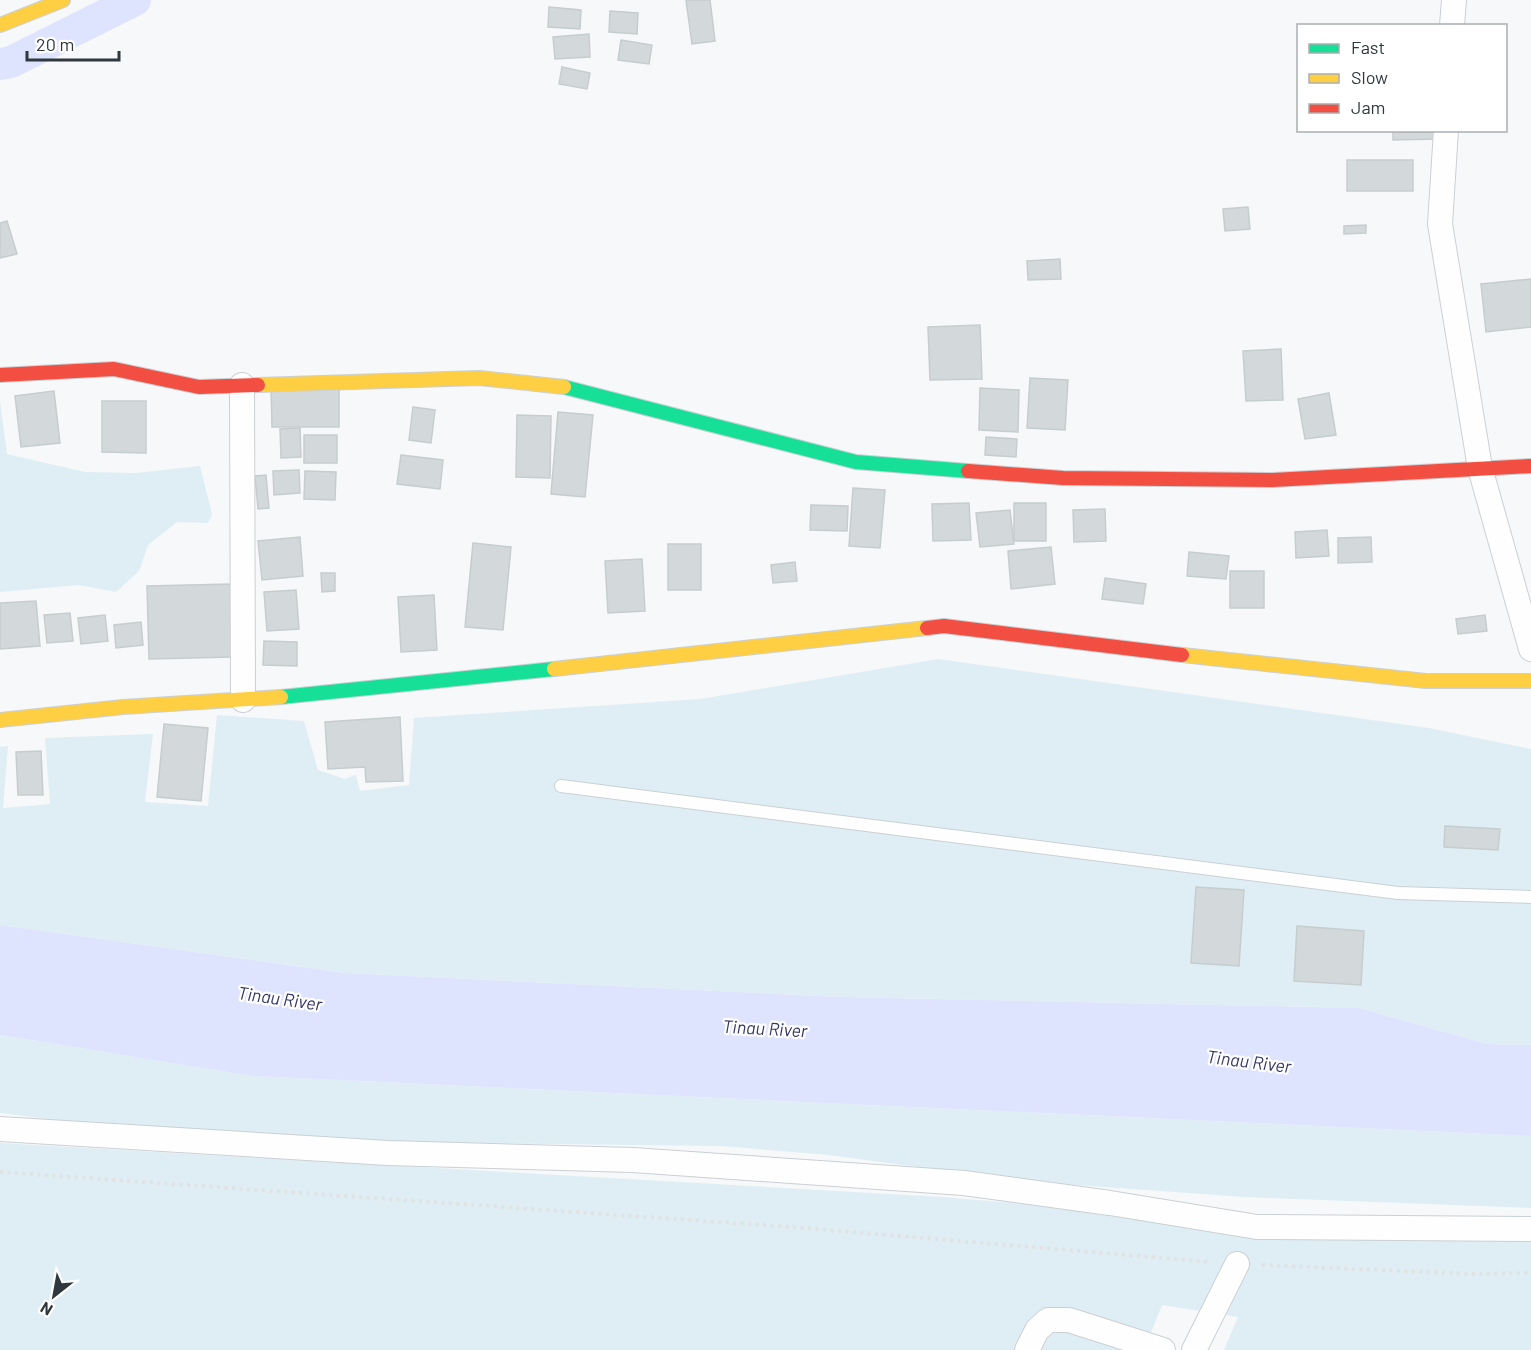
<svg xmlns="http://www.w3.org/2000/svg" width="1531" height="1350" font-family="Barlow,sans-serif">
<rect width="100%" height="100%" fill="#f6f8fa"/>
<g fill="#dfeef5">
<path d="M0 401 7 454 85 472 136 473 200 466 212 514 208 523 177 522 148 545 139 571 116 592 79 585 0 592Z"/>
<path d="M938 659 1429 728 1531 749V1045L1488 1044 1359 1008 841 997 345 973 0 925V747L8 746 3 808 50 804 45 738 153 734 145 802 208 806 217 715 304 721 318 770 345 779 356 775 360 791 409 785 414 718 701 699Z"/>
<path d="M0 1035 252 1076 1531 1136V1208L1245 1197 1020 1181 829 1155 721 1146 389 1142 95 1125 0 1113Z"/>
<path d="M0 1143 941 1197 1312 1227 1531 1224V1350H1224L1238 1317 1162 1305 1144 1350H0Z"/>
</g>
<path fill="#dfe4fe" d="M0 925 345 973 841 997 1359 1008 1488 1044 1531 1045V1136L252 1076 0 1035Z"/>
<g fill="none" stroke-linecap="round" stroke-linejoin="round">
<path stroke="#dfe4fe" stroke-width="32" d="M0 64 11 62 135 0"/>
</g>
<g fill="#d3d9db" stroke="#c6cdce" stroke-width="1.5">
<path d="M686 0H710L715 41 692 44Z"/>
<path d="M549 7 581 10 580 29 548 27Z"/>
<path d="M610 11 638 13 637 34 609 32Z"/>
<path d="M589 34 590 57 555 59 553 37Z"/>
<path d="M621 40 652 45 649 64 618 60Z"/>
<path d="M562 67 590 73 587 89 559 84Z"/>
<path d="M1393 130H1436L1437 139 1393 140Z"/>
<rect x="1347" y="160" width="66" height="31"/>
<path d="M1248 207 1250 229 1225 231 1223 209Z"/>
<path d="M7 221 17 254 0 258V223Z"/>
<path d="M1366 225V233L1344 234V226Z"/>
<path d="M1060 259 1061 279 1028 280 1027 261Z"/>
<path d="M1531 279V327L1486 332 1481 284Z"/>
<path d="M980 325 982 379 930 380 928 327Z"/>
<path d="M1281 349 1283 400 1246 401 1243 351Z"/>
<path d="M1030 378 1068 380 1065 430 1027 428Z"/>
<path d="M339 386V427H272L271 387Z"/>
<path d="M980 388 1019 390 1018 432 979 430Z"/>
<path d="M54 391 60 443 21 447 15 396Z"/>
<path d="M1329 393 1336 435 1305 439 1298 399Z"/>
<path d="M102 401H146V453L102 452Z"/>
<path d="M413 407 435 410 431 443 409 440Z"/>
<path d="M558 412 593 415 585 497 551 494Z"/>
<path d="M517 415 551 416 550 478 516 477Z"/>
<path d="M300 428 301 457 281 458 280 429Z"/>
<rect x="304" y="435" width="33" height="28"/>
<path d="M986 437 1017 439 1016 457 985 455Z"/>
<path d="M401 455 443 460 440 489 397 484Z"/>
<path d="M299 470 300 493 274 495 273 471Z"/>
<path d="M305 471 336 472 335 500 304 499Z"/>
<path d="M266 475 269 508 258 509 255 476Z"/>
<path d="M853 488 885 490 880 548 849 546Z"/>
<path d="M969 503 971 540 933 541 932 504Z"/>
<rect x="1014" y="503" width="32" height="38"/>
<path d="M811 505 848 506 847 531 810 530Z"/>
<path d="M1105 509 1106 541 1074 542 1073 510Z"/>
<path d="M1010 510 1014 544 980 547 976 513Z"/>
<path d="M1327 530 1329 556 1296 558 1295 532Z"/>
<path d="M300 537 303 576 262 580 258 541Z"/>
<path d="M1371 537 1372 562 1338 563V538Z"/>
<path d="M473 543 511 547 503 630 465 627Z"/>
<rect x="668" y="544" width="33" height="46"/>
<path d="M1051 547 1055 584 1011 589 1008 551Z"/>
<path d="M1189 552 1229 556 1226 579 1187 576Z"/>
<path d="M642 559 645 611 608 613 605 561Z"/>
<path d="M795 562 797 581 773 583 771 565Z"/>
<rect x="1230" y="571" width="34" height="37"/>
<path d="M321 573H335V591L322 592Z"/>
<path d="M1105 578 1146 584 1143 604 1102 599Z"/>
<path d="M232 584 233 657 149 659 147 586Z"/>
<path d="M296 590 299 629 267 631 264 592Z"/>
<path d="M434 595 437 650 401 652 398 597Z"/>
<path d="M36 601 40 646 0 649V603Z"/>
<path d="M70 613 73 641 47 643 44 615Z"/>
<path d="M105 615 108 641 81 644 78 618Z"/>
<path d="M1485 615 1487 631 1458 634 1456 619Z"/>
<path d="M141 622 143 645 116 648 114 625Z"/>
<path d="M264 641 297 642V666L263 665Z"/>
<path d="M400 717 403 781 366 782 365 767 328 769 325 722Z"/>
<path d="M164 724 208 728 201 801 157 797Z"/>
<path d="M41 751 43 795H18L16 752Z"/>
<path d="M1445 826 1500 829 1498 850 1444 847Z"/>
<path d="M1196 887 1244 890 1239 966 1191 963Z"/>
<path d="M1297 926 1364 931 1361 985 1294 981Z"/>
</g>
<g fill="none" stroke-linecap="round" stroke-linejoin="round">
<g stroke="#cbd0d4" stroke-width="14">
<path id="lane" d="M561 786 1398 893 1531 897"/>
</g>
<g stroke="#cbd0d4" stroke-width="26">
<g id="street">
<path d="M1452 26 1454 0"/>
<path d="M1446 130 1440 224 1480 468 1531 649"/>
<path d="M242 385 243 700"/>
<path d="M0 1129 388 1153 633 1160 964 1183 1110 1203 1257 1227 1531 1229"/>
<path d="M1027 1350 1037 1330 1048 1320H1069L1163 1350"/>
<path d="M1194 1350 1237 1264"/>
</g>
</g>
<g stroke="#cbd0d4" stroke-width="16">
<g id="fast">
<path d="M564 387 856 462 968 471"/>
<path d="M281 697 554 669"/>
</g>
</g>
<g stroke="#cbd0d4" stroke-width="16">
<g id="slow">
<path d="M0 25 63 0"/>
<path d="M258 385 479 378 564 387"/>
<path d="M1182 655 1426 681H1531"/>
<path d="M554 669 927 628"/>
<path d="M0 720 123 707 281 697"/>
</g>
</g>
<g stroke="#cbd0d4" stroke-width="16">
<g id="jam">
<path d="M0 375 114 369 199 387 258 385"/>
<path d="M968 471 1063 478 1273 480 1531 466"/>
<path d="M927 628 944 626 1182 655"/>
</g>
</g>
<g stroke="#e1e2e3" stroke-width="4" stroke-dasharray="3 4.5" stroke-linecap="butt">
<path d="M0 1172 805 1228 1210 1262"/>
<path d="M1262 1265 1477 1274 1531 1273"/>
</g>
<use href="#lane" stroke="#fefefe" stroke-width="12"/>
<use href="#street" stroke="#fefefe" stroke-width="24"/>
<use href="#fast" stroke="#16e098" stroke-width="14"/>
<use href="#slow" stroke="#ffcf43" stroke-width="14"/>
<use href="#jam" stroke="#f24e42" stroke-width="14"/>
</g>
<g text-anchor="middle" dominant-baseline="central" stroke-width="4.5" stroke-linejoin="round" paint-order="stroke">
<g font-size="18" font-style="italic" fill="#353867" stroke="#fff">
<text transform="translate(280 998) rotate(8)">Tinau River</text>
<text transform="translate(765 1028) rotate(3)">Tinau River</text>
<text transform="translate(1249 1061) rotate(7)">Tinau River</text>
</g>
</g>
<rect x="1297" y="24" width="210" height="108" fill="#ffffff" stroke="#abafb1" stroke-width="1.5"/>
<rect x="1309" y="44" width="30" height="9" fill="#16e098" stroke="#abafb1" stroke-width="1.5"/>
<text x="1351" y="54" font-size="18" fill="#2e383d">Fast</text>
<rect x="1309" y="74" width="30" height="9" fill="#ffcf43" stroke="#abafb1" stroke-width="1.5"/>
<text x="1351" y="84" font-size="18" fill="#2e383d">Slow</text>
<rect x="1309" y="104" width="30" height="9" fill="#f24e42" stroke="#abafb1" stroke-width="1.5"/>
<text x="1351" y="114" font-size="18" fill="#2e383d">Jam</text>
<g transform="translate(54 1296) rotate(211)" stroke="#ffffff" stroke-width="4.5" paint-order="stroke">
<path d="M0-4.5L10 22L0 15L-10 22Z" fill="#2e383d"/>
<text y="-9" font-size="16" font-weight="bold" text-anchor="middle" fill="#2e383d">N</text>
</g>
<path d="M27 51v9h92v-9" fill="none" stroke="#2e383d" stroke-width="3"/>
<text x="36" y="51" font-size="18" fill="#2e383d" stroke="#ffffff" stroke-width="4.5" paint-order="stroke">20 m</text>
</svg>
